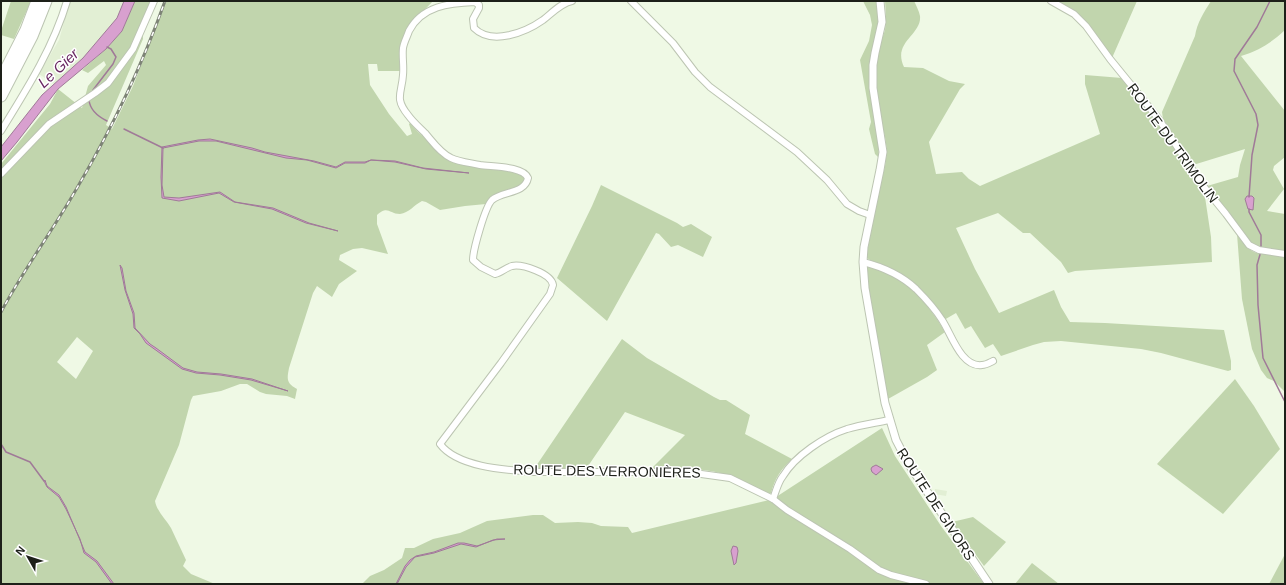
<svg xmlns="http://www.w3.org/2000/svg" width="1286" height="585" font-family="Helvetica,sans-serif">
<rect width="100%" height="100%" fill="#eff9e5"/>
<g fill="#e2efd4">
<path d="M70 1H124L117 18 83 58 54 84 39 74 59 40Z"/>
<path d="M935 489 947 491 946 496 934 494Z"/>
</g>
<g fill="#c1d5ad" fill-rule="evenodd">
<path d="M11 1H31L14 39 1 35V31Z"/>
<path d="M135 1H152L142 22 143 39 106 125 112 129 133 86 166 1H433L413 22 404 36 403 71H378L377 64H368L370 85 389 114 407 136 412 134 409 124 410 123 418 132 432 144 465 165 517 172 523 175 525 179C520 190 506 190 496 195 492 197 489 201 486 204L465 206 440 210 426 202 422 201C414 205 409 213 400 214 389 214 388 205 377 215V224L388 254 362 248 353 249 340 255 339 260 357 271 339 284 332 297 317 286 313 293 289 368C287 379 286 383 297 389L295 399 287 396 266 394 260 392 247 384H240L221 391 193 396 191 400 179 445 155 501C157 512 166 519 171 528 176 539 181 549 186 560L183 566 191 574 215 584H1V164L50 104 58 89 82 108 88 86 106 65 104 61 88 73 82 70 106 49 122 31ZM77 337 93 351 76 379 57 362Z"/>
<path d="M863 1H877L879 18 870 81 872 104 878 141 879 158 875 154 869 129 871 122 860 60 869 41 872 25 870 15Z"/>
<path d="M885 1H914C916 5 919 11 920 16 922 35 892 42 904 67L923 68 949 81 965 84 960 89 929 142 936 174 962 172 969 179 980 186 1100 134 1085 84V75L1122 78 1149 110 1182 157 1202 190 1205 197 1211 237 1212 262 1075 271 1068 273 1061 262 1030 233H1023L998 213 956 228 975 269 999 313 1054 290 1061 307 1070 322 1105 323 1224 330 1231 361V370L1228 371 1161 353 1141 349 1061 341 1044 342 1033 345 1001 356 993 344 985 348 971 326 965 329 956 313 944 320 905 276 892 269 870 260 867 258V253L873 218 885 166 887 151 885 137 877 104 876 80 877 54 885 30 886 17Z"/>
<path d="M1056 1H1137L1112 58C1094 33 1085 15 1056 1Z"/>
<path d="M1211 1H1285V30C1271 43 1260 50 1241 56L1285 111V157L1274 166 1273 170 1284 189 1267 211 1285 214V251L1263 249 1251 243 1207 186 1238 177 1240 165 1245 149 1193 165 1163 119 1162 112 1195 36C1197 23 1204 12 1211 1Z"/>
<path d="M601 185 677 223 683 227 691 224 712 237 703 257 678 245 671 247 659 234 656 233 607 321 557 278 592 206Z"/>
<path d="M1237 234C1255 261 1258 251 1285 256V392L1274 381 1267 378 1261 370 1252 349 1242 299Z"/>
<path d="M868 267C900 268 930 306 945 332L927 345 937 370 927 377 888 399 872 313 867 278Z"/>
<path d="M622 339 647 358 714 397 720 400H726L750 415 745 434 792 459C781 469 775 478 771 493H768C753 486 739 479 724 474 700 467 675 469 650 470L685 435 625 412 586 469H534Z"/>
<path d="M1235 379 1254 406 1280 449 1223 514 1157 464Z"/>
<path d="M882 428 895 456 941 526 984 584H362L370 576 384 570 402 558 405 548H414L433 539 460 533 487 521 533 515H543L555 523 578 522 592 523 601 526 628 527 632 533 773 499Z"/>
<path d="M973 517 1006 542 984 566 952 522Z"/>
<path d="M1285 554V584H1269Z"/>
<path d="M1032 563 1059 584H1015Z"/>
</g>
<g fill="#d8a0cf" stroke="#a07a98">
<path d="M124 1H135L122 31 106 49 58 89 17 142 1 161V147L42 95 83 58 117 18Z"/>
<path d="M210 139 252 148 265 152 314 161 336 167 345 162H365L371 160 395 161 423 168 469 173 426 169 395 162 371 160 365 163H345L336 168 307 160 286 158 216 141H199L163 148 162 185 164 197 179 198 220 192 235 202 273 208 309 223 338 231 306 223 272 209 234 202 219 193 179 201 162 198 161 177 162 147 198 140Z"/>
<path d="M1247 196H1252L1254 198 1253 210 1248 209 1245 199Z"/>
<path d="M120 265 122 268 126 291 134 313 135 328 150 344 156 348 183 368 197 372 221 374 252 379 288 391 251 380 220 375 196 373 182 369 146 343 140 334 134 328 133 314 125 290Z"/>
<path d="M876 465 883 469 876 475 872 472 871 469 872 467Z"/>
<path d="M45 480 47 486 59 495 66 507 85 552 97 561 114 584H112L96 562 84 553 80 539 66 509 59 497 47 487 44 481Z"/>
<path d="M497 539H505L493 540 476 547 461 544 434 553 415 557 406 567 397 584H396L405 566 410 560 416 556 434 552 458 543H464L477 546Z"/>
<path d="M733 546 737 547 738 551 736 563 734 565 731 551Z"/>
</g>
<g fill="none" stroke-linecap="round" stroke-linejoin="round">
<g stroke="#a07a98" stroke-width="1.5">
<path d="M93 90 113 64 116 57 111 49 107 47"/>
<path d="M89 100C90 110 99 117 107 121"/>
<path d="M124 129 163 148"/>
<path d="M1249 197 1252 155 1258 125 1256 114 1234 71 1235 59 1257 27 1270 1"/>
<path d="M1249 209V212L1261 235V248"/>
<path d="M1261 251 1257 265 1258 305 1263 358 1285 402"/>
<path d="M1 444 6 452 30 462 44 481"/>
</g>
<g stroke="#bcc5b2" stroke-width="8">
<g id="minor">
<path d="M572 1C561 3 552 13 543 20 526 32 492 46 474 28L473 19 479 8V5L475 2C449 3 422 6 409 31 407 37 404 42 403 48 402 57 404 66 403 75 402 93 394 98 408 115 413 122 419 127 425 133 432 141 440 153 451 158 459 162 471 163 480 165 492 167 523 166 528 178 525 194 502 191 492 200 485 207 473 250 473 260L481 267 495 274C501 273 505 268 512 266 522 264 551 273 553 285L550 294 501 363 440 444C458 468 508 470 536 472H687L730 478 773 499 787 510 850 549 879 570 891 575 926 584"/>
<path d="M631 1 673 43 695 72 710 87 797 152 827 180 847 204 859 211 870 215"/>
<path d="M1051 1 1074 14 1086 26 1110 59 1158 118 1204 187 1226 214 1249 245 1259 250 1285 254"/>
<path d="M1 131C27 89 53 48 67 1"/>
<path d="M1 174 49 124 95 93 108 83 133 49 154 1"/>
<path d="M863 262C883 267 901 275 916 289 925 298 935 309 942 320 951 333 961 368 982 365 986 365 989 363 993 361"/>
<path d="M773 499C776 491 778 482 783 476 795 456 825 436 847 429 861 425 875 423 889 420"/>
</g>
</g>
<g stroke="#bcc5b2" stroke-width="9">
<path id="tertiary" d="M880 1 882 22 875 53 873 65V88L883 152 880 170 864 247 863 262 865 288 885 403 896 440 908 463 989 584"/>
</g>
<g stroke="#bcc5b2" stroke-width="13">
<g id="motorway">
<path d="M1 79 26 30 37 1"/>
<path d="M1 96 32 36 46 1"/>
</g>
</g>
<use href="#minor" stroke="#fff" stroke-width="6"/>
<use href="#tertiary" stroke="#fff" stroke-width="7"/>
<use href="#motorway" stroke="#fff" stroke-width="11"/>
<g stroke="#7d8376" stroke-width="3">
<path id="rail" d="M1 312C24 269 53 230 77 188 112 128 142 66 165 1"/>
</g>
<use href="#rail" stroke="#fff" stroke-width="1.5" stroke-dasharray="4.5" stroke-linecap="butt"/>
</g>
<g text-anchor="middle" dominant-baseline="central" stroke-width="3" stroke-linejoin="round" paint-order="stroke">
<g font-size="14" fill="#1d2019" stroke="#fff">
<text transform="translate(1173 143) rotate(54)">ROUTE DU TRIMOLIN</text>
<text transform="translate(607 471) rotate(1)">ROUTE DES VERRONIÈRES</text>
<text transform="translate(936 504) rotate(57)">ROUTE DE GIVORS</text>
</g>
<g font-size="15" font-style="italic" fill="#692862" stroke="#fff">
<text transform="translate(58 68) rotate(-43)">Le Gier</text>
</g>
</g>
<rect width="1286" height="585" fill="none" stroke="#1d2019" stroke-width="4"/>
<g transform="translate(28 557) rotate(309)" stroke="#ffffff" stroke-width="3" paint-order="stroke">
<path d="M0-3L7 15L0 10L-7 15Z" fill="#1d2019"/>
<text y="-6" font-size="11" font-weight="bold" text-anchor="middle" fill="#1d2019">N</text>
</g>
</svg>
